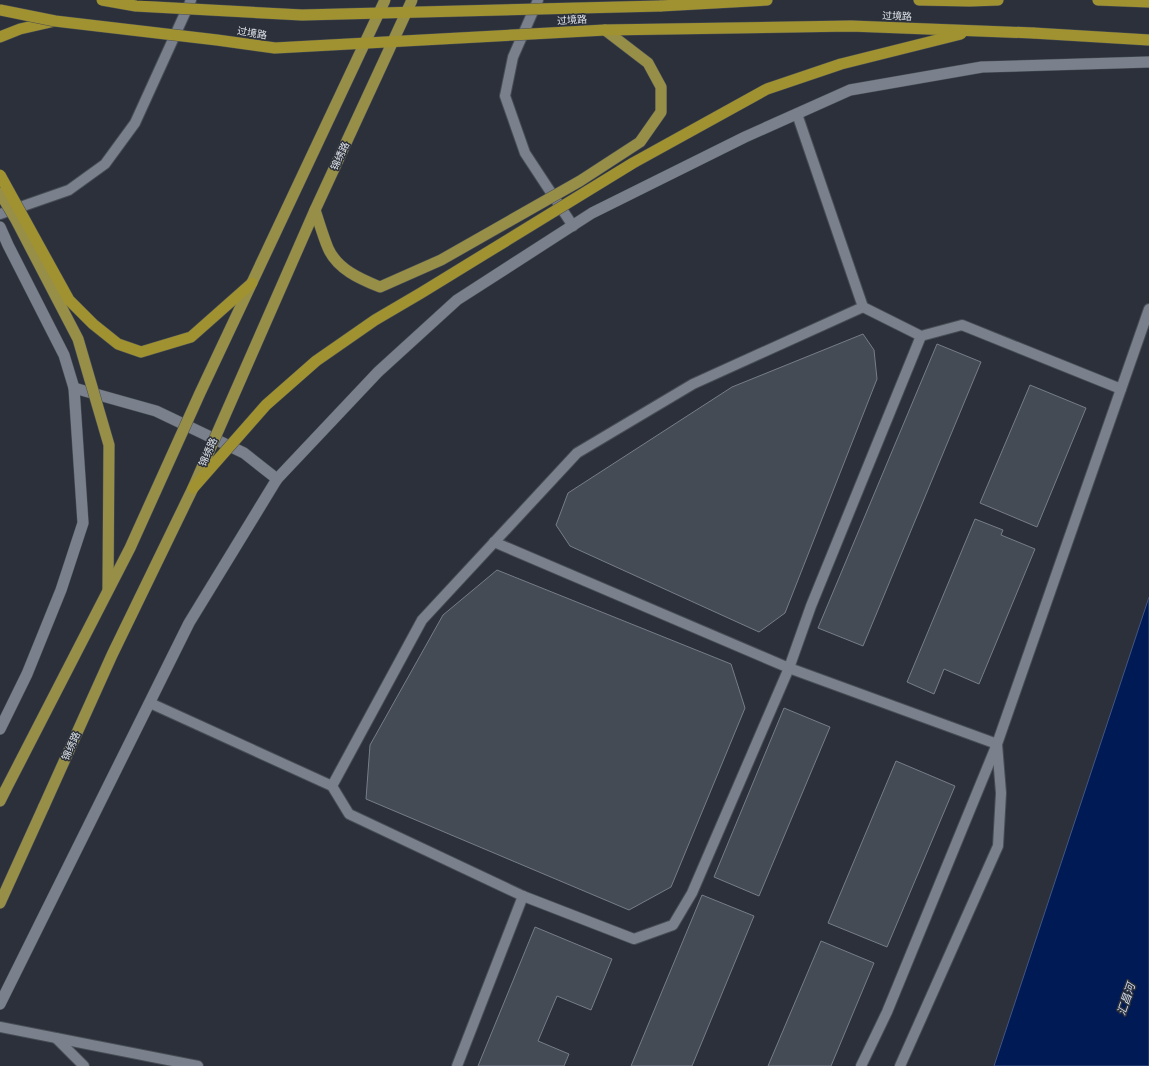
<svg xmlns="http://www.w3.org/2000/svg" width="1149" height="1066" font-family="Lora,'Noto Sans SC',serif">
<rect width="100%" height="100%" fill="#2b303a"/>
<path fill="#001a56" stroke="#435682" d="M1149 597V1066H994Z"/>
<g fill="#454b55" stroke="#777d89">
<path d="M863 334 874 350 877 379 785 613 759 632 570 546 556 525 568 493 732 387Z"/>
<path d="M937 344 981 362 863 646 818 628Z"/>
<path d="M1030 385 1086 408 1037 527 980 503Z"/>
<path d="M975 519 1003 530 1001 535 1035 549 979 684 944 669 934 694 907 682Z"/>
<path d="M497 570 731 664 745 708 671 887 629 910 366 799 370 745 443 615Z"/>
<path d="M784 708 830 727 759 896 714 877Z"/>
<path d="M896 761 955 786 887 947 828 923Z"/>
<path d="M702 895 754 916 692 1066H631Z"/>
<path d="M535 927 612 959 591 1010 557 996 538 1041 569 1054 564 1066H478Z"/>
<path d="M821 941 874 963 831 1066H768Z"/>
</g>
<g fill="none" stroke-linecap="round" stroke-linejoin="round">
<g stroke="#484d55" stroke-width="12">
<g id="service">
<path d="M538 0 513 57 505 96 525 153 573 226"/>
<path d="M797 114 863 307"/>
<path d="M0 214 69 190 105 164 135 123 191 0"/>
<path d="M494 542 789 668 997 744 1001 793 998 846 900 1066"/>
<path d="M150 703 332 786 422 620 577 453 693 384 863 307 921 336 962 325 1121 389"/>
<path d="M332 786 349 814 523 896 634 939 673 925 692 893 789 668 811 606 921 336"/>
<path d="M0 1027 198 1066"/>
<path d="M56 1038 84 1066"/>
<path d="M457 1066 523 896"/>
<path d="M861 1066 887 1012 997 744 1149 309"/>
</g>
</g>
<g stroke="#484d55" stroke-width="12">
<g id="tertiary">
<path d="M0 227 8 245 64 355 74 388 83 523 61 590 27 674 0 729"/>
<path d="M74 388 156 411 244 453 277 479"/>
<path d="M0 1004 189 623 277 479 378 372 457 300 592 213 745 137 850 90 982 67 1149 62"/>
</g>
</g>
<g stroke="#484d55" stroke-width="12">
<g id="primary">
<path d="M0 801 6 789"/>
<path d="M0 903 44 806"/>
</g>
</g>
<g stroke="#484d55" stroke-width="12">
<g id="trunk">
<path d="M919 0 970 1 998 0"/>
<path d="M1098 0 1149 2"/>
<path d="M660 6 767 0"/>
<path d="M1033 33 1149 40"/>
<path d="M0 37 20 29 55 21"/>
</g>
</g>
<use href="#service" stroke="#7a818c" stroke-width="10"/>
<use href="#tertiary" stroke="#7a818c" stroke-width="11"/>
<use href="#primary" stroke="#978e48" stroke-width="11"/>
<use href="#trunk" stroke="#a19231" stroke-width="11"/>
<g stroke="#484d55" stroke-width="12" stroke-linecap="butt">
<g id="primary-bridge">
<path d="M0 193 16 220 78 339 109 445 108 589"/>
<path d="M315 210C319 222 323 236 328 248 337 269 360 279 380 287L441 260 580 181 640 142 661 112V87L648 63 605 30"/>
<path d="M6 789 130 548 200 393 385 0"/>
<path d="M44 806 112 655 193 488 315 210 412 0"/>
</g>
</g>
<g stroke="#484d55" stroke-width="12" stroke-linecap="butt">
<g id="trunk-bridge">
<path d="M102 0 136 6 302 15 660 6"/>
<path d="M0 10 55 21 217 40 275 48 605 30 851 26 1033 33"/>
<path d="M0 175 69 300 93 324 118 344 141 352 191 337 252 283"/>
<path d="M193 488 266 405 316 361 375 320 421 293 633 163 767 89 841 64 961 34"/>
</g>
</g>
<use href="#primary-bridge" stroke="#978e48" stroke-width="11"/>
<use href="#trunk-bridge" stroke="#a19231" stroke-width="11"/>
</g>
<g text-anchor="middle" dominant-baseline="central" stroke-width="3" stroke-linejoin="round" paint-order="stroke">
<g font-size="10" fill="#dfe3e9" stroke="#2b303a">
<text transform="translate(897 16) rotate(2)">过境路</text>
<text transform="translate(572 20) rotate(-4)">过境路</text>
<text transform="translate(252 33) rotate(9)">过境路</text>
<text transform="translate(340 156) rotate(-65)">锦绣路</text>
<text transform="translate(208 452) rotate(-66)">锦绣路</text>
<text transform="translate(71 746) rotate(-66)">锦绣路</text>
</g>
<g font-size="11" font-style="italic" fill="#d1dcef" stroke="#2b303a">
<text transform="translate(1126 999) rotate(-71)">汇昌河</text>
</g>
</g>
</svg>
